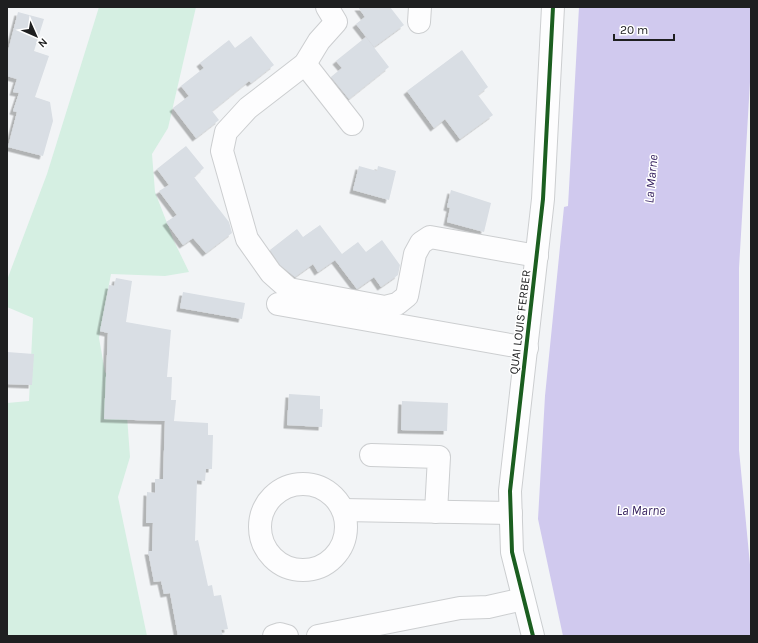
<svg xmlns="http://www.w3.org/2000/svg" width="758" height="643" font-family="Karla,sans-serif">
<defs>
<filter id="shadow"><feDropShadow dx="-3.5" dy="3.5" stdDeviation="0" flood-color="#0004"/></filter>
</defs>
<rect width="100%" height="100%" fill="#f2f4f6"/>
<path fill="#d5efe2" d="M99 7H196L168 128 152 154 155 192 174 241 189 272 165 276 111 274 99 338 105 372 126 402 130 457 118 497 147 636H7V403L29 401 33 318 7 307V280L47 174Z"/>
<path fill="#d0c9ee" d="M579 7H751V65L739 268V450L751 575V636H563L538 519 545 396 564 207 568 206Z"/>
<g fill="#d9dee4" filter="url(#shadow)">
<path d="M358 7H390L404 25 374 47 356 24 365 17Z"/>
<path d="M18 12 44 19 34 51 49 56 35 97 50 102 53 121 43 156 8 147 17 112 13 111 19 93 13 92 17 79 7 76V55Z"/>
<path d="M251 36 274 65 251 83 249 81 212 111 219 120 196 138 173 108 189 96 181 86 204 68 200 63 229 40 235 48Z"/>
<path d="M366 37 389 67 349 99 331 77 342 68 336 61Z"/>
<path d="M462 50 488 87 478 95 493 115 460 139 445 119 434 128 407 91Z"/>
<path d="M186 146 204 168 194 177 229 222 232 233 206 253 193 238 183 245 166 222 177 215 159 191 169 185 157 169Z"/>
<path d="M359 166 377 171 378 166 396 171 389 200 353 190Z"/>
<path d="M451 190 491 203 484 232 447 222 450 208 447 207Z"/>
<path d="M320 225 342 254 358 242 366 252 382 240 400 265 398 275 381 287 374 277 357 289 335 260 318 272 313 264 295 277 280 265 270 250 297 229 303 237Z"/>
<path d="M116 278 132 281 126 322 171 330 167 377H172L171 400H176L174 421H173L208 423V435H213L212 469H206L205 481 197 480 195 541 198 540 208 586 212 585 214 596 221 595 228 629 221 630 223 636H178L170 593 164 594 161 581 154 582 148 551H152L153 523H146L147 492 155 493V479H163L165 421 104 419 108 333 100 331 109 285 114 286Z"/>
<path d="M183 292 245 303 242 319 180 308Z"/>
<path d="M7 352 34 354 32 385 7 384Z"/>
<path d="M289 394 320 396V409H323L322 427 287 425Z"/>
<path d="M402 401 448 403 447 431 401 430Z"/>
</g>
<g fill="none" stroke-linecap="round" stroke-linejoin="round">
<g stroke="#ccced0" stroke-width="24">
<g id="minor">
<path d="M327 7 336 22 319 41 305 64 248 108 226 132 222 151 247 239 271 273 289 289 385 307 397 304 407 296 415 254 421 243 430 237 537 256"/>
<path d="M419 22 420 7"/>
<path d="M305 64 352 124"/>
<path d="M278 304 527 348"/>
<path d="M371 455 439 457 436 512"/>
<circle cx="303" cy="527" r="43"/>
<path d="M343 510 511 513"/>
<path d="M274 636 280 634 287 636"/>
<path d="M318 636 460 608 488 607 523 599"/>
<path d="M533 636 512 552 510 491 543 199 553 7"/>
</g>
</g>
<use href="#minor" stroke="#fdfdfe" stroke-width="22"/>
<g stroke="#fff" stroke-width="6">
<path id="cycleway" d="M533 636 512 552 510 491 543 199 553 7"/>
</g>
<use href="#cycleway" stroke="#1b5e20" stroke-width="4"/>
</g>
<g text-anchor="middle" dominant-baseline="central" stroke-width="3" stroke-linejoin="round" paint-order="stroke">
<g font-size="12" fill="#1e1f20" stroke="#fff">
<text transform="translate(520 322) rotate(-83)">QUAI LOUIS FERBER</text>
</g>
<g font-size="13" font-style="italic" fill="#382461" stroke="#fff">
<text transform="translate(651 179) rotate(-85)">La Marne</text>
<text x="641" y="510">La Marne</text>
</g>
</g>
<rect width="758" height="643" fill="none" stroke="#1e1f20" stroke-width="16"/>
<g transform="translate(36 36) rotate(135)" stroke="#ffffff" stroke-width="3" paint-order="stroke">
<path d="M0-3L7 15L0 10L-7 15Z" fill="#1e1f20"/>
<text y="-6" font-size="11" font-weight="bold" text-anchor="middle" fill="#1e1f20">N</text>
</g>
<path d="M614 34v6h60v-6" fill="none" stroke="#1e1f20" stroke-width="2"/>
<text x="620" y="34" font-size="12" fill="#1e1f20" stroke="#ffffff" stroke-width="3" paint-order="stroke">20 m</text>
</svg>
